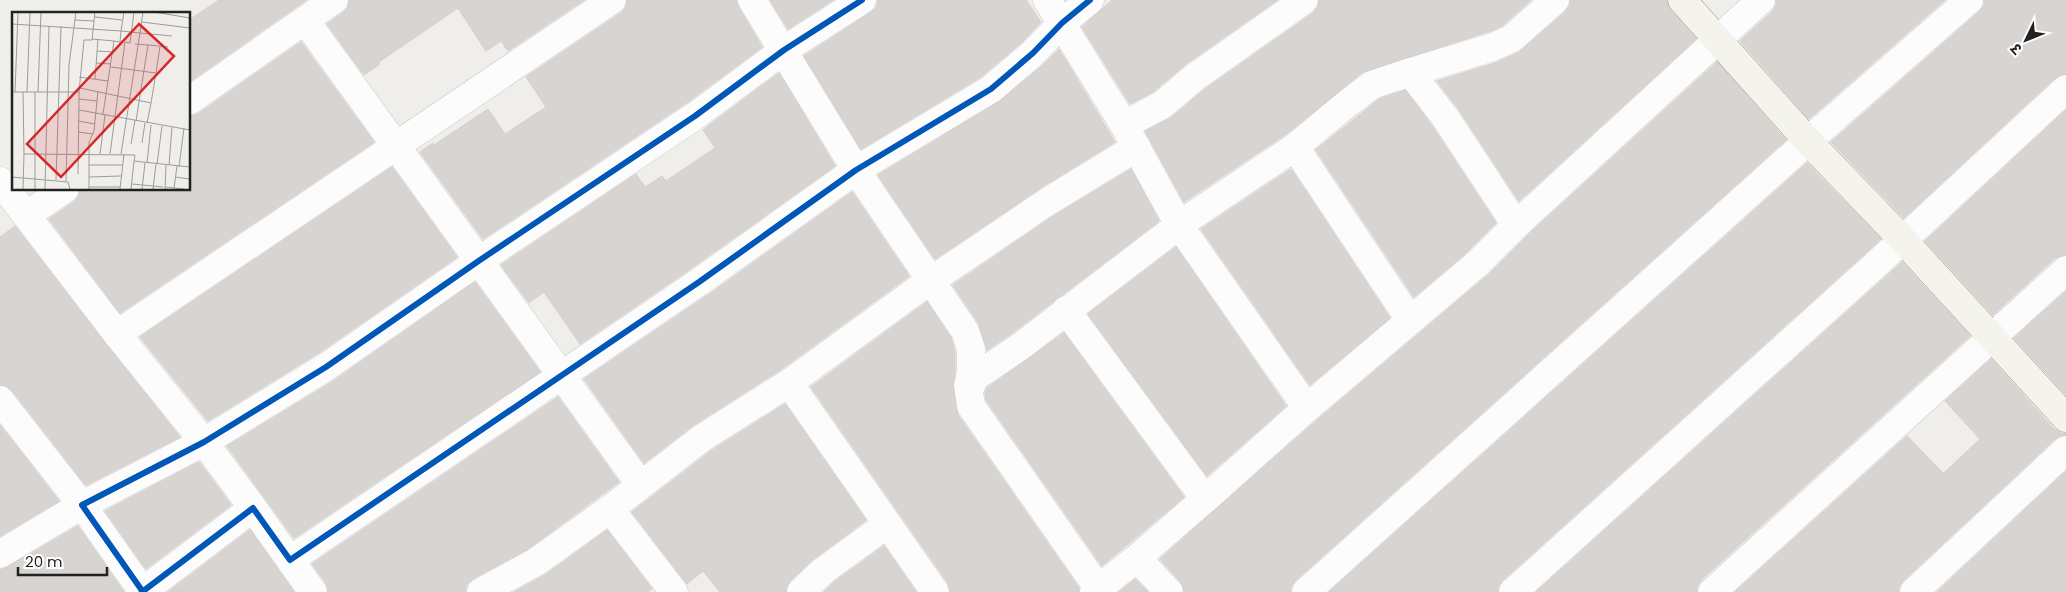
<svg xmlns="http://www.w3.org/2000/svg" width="2066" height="592" font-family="Poppins,'Noto Sans Devanagari',sans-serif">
<rect width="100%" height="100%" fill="#f0eeeb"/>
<g fill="#d7d4d2" stroke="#d3d0cc">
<path d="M219 0H306L189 82V20Z"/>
<path d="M349 0H584L508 51 501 41 486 51 458 8 379 62 380 64 364 75 327 24 343 13 348 7Z"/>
<path d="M627 0H736L739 8 762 47 686 103 483 239 420 152 433 143 434 145 488 109 505 134 546 107 526 77 621 13 626 7Z"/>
<path d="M770 0H833L788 29Z"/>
<path d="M878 0H1026L1041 22 1022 42 982 76 861 149 804 56 870 13 876 8Z"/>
<path d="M1112 0H1277L1186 64 1153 92 1130 104 1082 27Z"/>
<path d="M1319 0H1531L1502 26 1488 32 1363 72 1286 134 1184 202 1145 131 1172 117 1205 89 1313 13 1318 7Z"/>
<path d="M1570 0H1667L1670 10 1696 39 1519 201 1458 108 1437 81 1498 62 1518 53 1565 12 1570 5Z"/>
<path d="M1776 0H1945L1809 119 1740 41 1772 12 1776 5Z"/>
<path d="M1984 0H2066V74L2055 78 1904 218 1831 142 1979 12 1984 5Z"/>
<path d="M301 42 374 142 120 313 49 219 74 202 79 196 80 189H189V116L198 114Z"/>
<path d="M1059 49 1115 142 1039 189 935 259 878 175 999 102 1043 65Z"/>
<path d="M1717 62 1786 140 1296 580 1291 587V592H1184L1180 581 1160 559 1317 420 1488 275 1527 236Z"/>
<path d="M779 73 835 166 690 269 580 344 544 292 529 303 501 265 636 174 645 187 662 176 666 181 715 148 703 130Z"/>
<path d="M1405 90 1432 126 1496 223 1467 252 1414 297 1316 150 1379 99Z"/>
<path d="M2066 110V255L2055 258 1993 315 1925 241Z"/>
<path d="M1807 163 1881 239 1503 580 1498 587V592H1329Z"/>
<path d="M392 167 457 257 317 354 208 421 140 337Z"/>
<path d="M1131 169 1159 221 1012 333 987 350 978 322 953 285 1055 215Z"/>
<path d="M1291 169 1390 318 1310 385 1201 229Z"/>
<path d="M852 192 909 276 780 370 692 426 644 463 584 379 708 295Z"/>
<path d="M15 226 105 343 180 437 86 485 12 390 6 386 0 385V237Z"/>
<path d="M1176 247 1286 406 1207 476 1088 314Z"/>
<path d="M1902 262 1970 336 1701 580 1697 587V592H1536Z"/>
<path d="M475 282 540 372 294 538 227 446 335 380Z"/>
<path d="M2066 291V395L2014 338Z"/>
<path d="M927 302 951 338 955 352V371L953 387 958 415 1079 588V592H950L948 583 811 387Z"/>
<path d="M1064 333 1184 497 1102 566 986 400 985 393 987 388Z"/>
<path d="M1991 359 2054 429 2061 433H2066V435L2055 439 1903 581 1899 587V592H1735L1907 436 1943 473 1946 471 1980 439 1945 401Z"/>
<path d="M558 397 619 482 528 549 474 578 467 584 465 592H328L326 583 312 564Z"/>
<path d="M785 404 866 520 812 560 790 581 786 592H720L703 571 687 584 632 512 711 451Z"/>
<path d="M0 425 59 501 0 536Z"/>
<path d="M199 462 231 505 146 569 105 511Z"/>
<path d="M2066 471V592H1937Z"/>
<path d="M78 526 124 592H0V570L8 567Z"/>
<path d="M250 530 294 592H168Z"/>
<path d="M607 530 652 589 648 592H514L545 575Z"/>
<path d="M884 546 916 592H824L833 583Z"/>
<path d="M1135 579 1148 592H1119Z"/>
</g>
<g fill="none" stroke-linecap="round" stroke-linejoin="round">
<g stroke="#c9c8c7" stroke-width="29">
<g id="street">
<path d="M752 0 856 170 965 331 971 349V373L968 385 971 406 1098 588"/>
<path d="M1047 0 1124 125 1179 225 1307 408"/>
<path d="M305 20 334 0"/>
<path d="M1410 72 1445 117 1516 225"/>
<path d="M189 101 305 20 640 484"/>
<path d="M1124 125 1162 105 1195 77 1304 0"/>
<path d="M1295 147 1410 320"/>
<path d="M0 181 117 334"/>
<path d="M27 215 65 189"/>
<path d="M1066 310 1205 499 1137 558"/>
<path d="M789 383 935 592"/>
<path d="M969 390 975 377 1021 346 1179 225 1295 147 1348 103 1372 85 1392 78 1493 47 1511 39 1555 0"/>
<path d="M0 400 82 505 0 554"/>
<path d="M1205 499 1307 408 1478 263 1516 225 1761 0"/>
<path d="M253 508 204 442 117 334 612 0"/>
<path d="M610 509 674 592"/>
<path d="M290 560 313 592"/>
<path d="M142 592 253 508 290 560 699 282 856 170 991 89 1033 53 1062 23 1090 0"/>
<path d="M143 592 82 505 204 442 326 367 480 260 695 116 784 50 862 0"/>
<path d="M481 592 536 562 610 509 702 438 789 383 917 290 1047 202 1137 147"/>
<path d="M801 592 823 571 886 525"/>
<path d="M1094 592 1137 558 1169 592"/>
<path d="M1306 592 1808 141 1969 0"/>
<path d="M1513 592 1903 240 2066 89"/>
<path d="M1712 592 2066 270"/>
<path d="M1914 592 2066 450"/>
</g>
</g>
<g stroke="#999a82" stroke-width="29">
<path id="secondary" d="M1682 0 1808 141 1903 240 2066 418"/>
</g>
<use href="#street" stroke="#fdfcfc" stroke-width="28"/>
<use href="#secondary" stroke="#f4f4ed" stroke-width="28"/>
<g stroke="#fff" stroke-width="9">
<g id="cycleway">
<path d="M142 592 253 508 290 560 699 282 856 170 991 89 1033 53 1062 23 1090 0"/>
<path d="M143 592 82 505 204 442 326 367 480 260 695 116 784 50 862 0"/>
</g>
</g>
<use href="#cycleway" stroke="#0057b8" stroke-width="6"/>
</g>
<g transform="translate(12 12)">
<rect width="178" height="178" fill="#f0eeeb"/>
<path fill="none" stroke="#9e9c9b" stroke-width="1" d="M131 0 128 21 160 24M142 0 178 6M83 5 110 8M63 8 82 9M130 10 178 16M0 12 109 19 112 0M80 27 102 29M123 32 136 33 124 109M136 33 156 35M85 39 101 40M84 51 99 52M99 55 144 61 148 34M67 65 96 69M83 67 86 27M68 76 139 91 144 61M0 80H11L12 142 123 143 122 149 178 155M3 80 6 0M11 80H67L72 28H80L83 0M15 80 18 0M26 80 29 0M67 80V87L85 89M67 98 178 118M91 102 102 29 108 30 109 19 128 21 109 142M66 109 83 112M135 111 139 91M66 120 81 122M130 131 133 111M119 132 123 108M88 142 93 103M98 142 113 30 118 31 122 0M135 151 139 113M145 152 150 114M77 153H110M157 153 160 115M167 155 172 116M66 162 67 87M0 165 56 170 58 177M77 165 109 164M163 165 178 167M44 168 49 14M54 169 57 53 64 0M120 172 151 175M77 175H108M153 175 172 177M162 176 165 154M11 177 12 142M23 177V80M33 177 37 14M77 177V130L82 119 86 79M108 177 112 142M119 177 122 149M130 177 133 151M141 177 144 152M153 177 154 153"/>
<path fill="#d62828" fill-opacity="0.15" stroke="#d62828" stroke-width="2.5" d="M127 12 162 44 49 165 15 132Z"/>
<rect width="178" height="178" fill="none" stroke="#222" stroke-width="2.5"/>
</g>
<g transform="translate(2026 40) rotate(227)" stroke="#ffffff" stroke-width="4" paint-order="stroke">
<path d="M0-4L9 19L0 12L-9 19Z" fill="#222222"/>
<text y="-8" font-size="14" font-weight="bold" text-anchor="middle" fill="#222222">उ</text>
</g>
<path d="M18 567v8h89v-8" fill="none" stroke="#222222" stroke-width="2.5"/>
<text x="25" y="567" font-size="15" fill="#222222" stroke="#ffffff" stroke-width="4" paint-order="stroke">20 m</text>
</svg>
